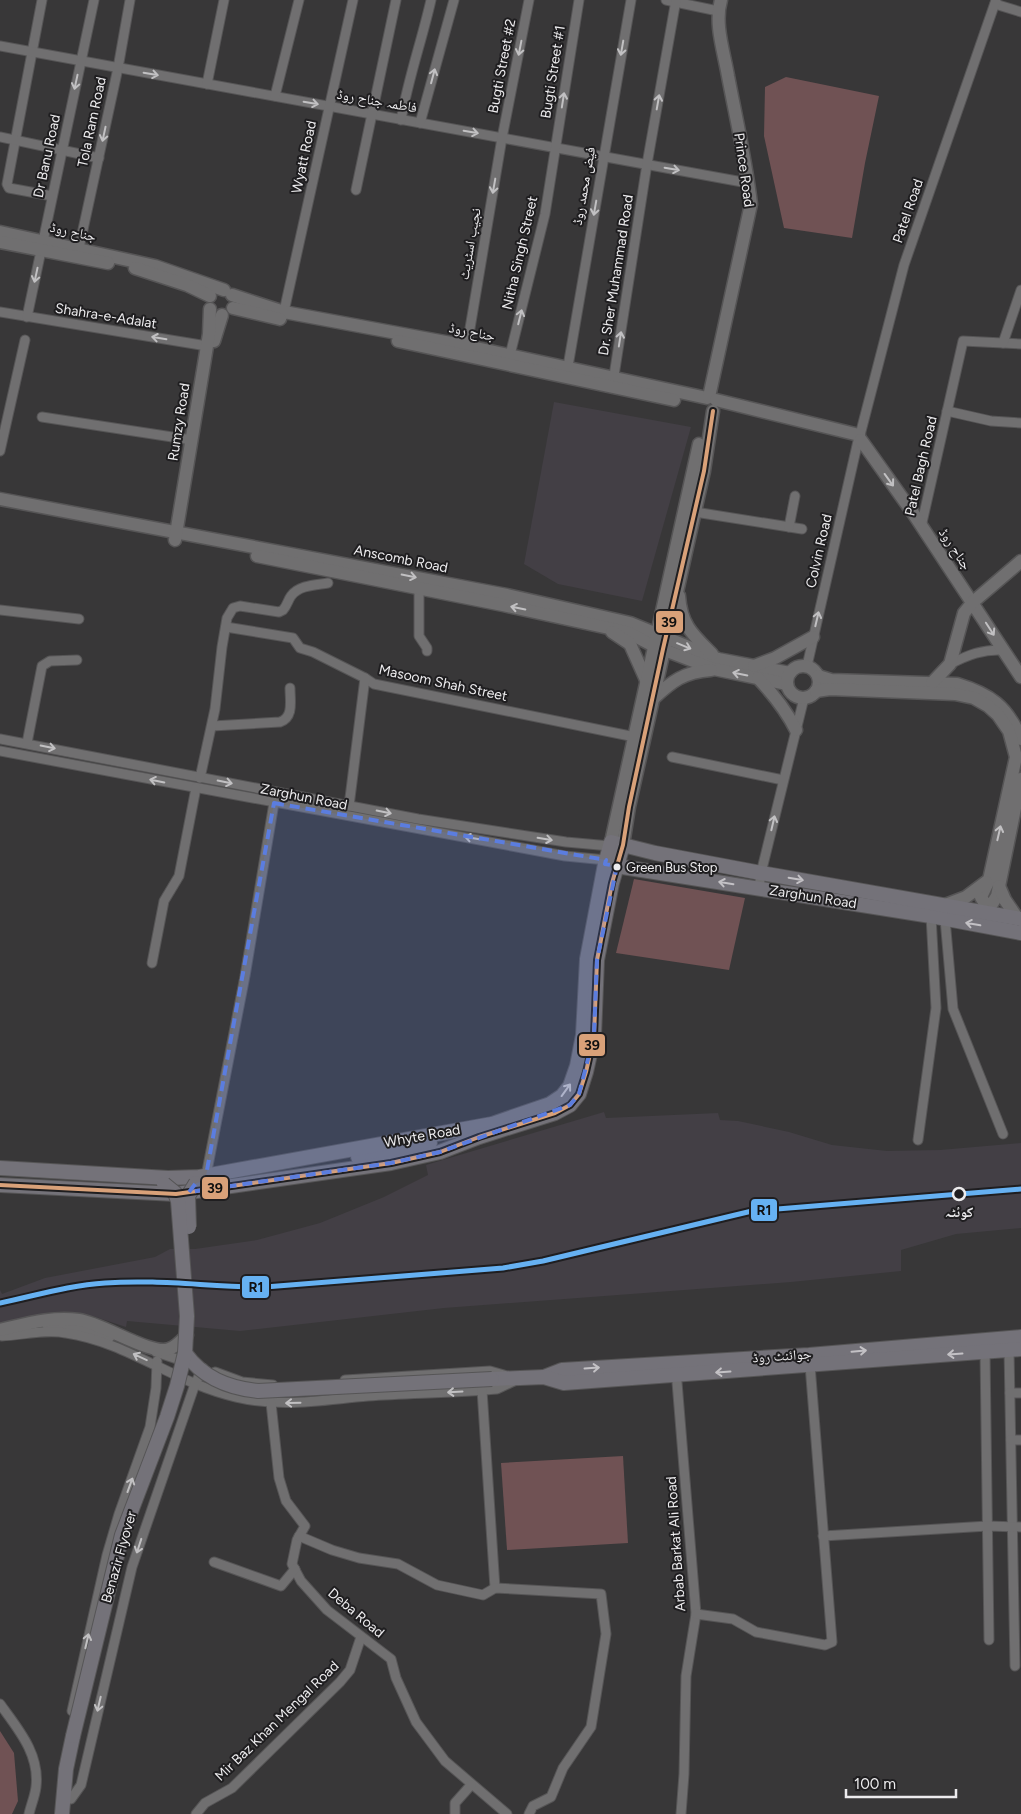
<svg xmlns="http://www.w3.org/2000/svg" width="1021" height="1814" font-family="Figtree,'Noto Naskh Arabic',sans-serif">
<rect width="100%" height="100%" fill="#383738"/>
<g fill="#433f45">
<path d="M554 402 691 427 642 601 558 584 524 564Z"/>
<path d="M604 1112 606 1118 718 1113 720 1120 738 1121 789 1132 832 1145 887 1151 940 1150 1021 1143V1228L956 1234 901 1250V1271L791 1282 444 1308 240 1331 127 1321 126 1327 89 1315H50L0 1324V1290L2 1294 45 1278 155 1257 170 1249H195L257 1240 320 1223 384 1197 428 1175 426 1165Z"/>
</g>
<g fill="#705254">
<path d="M786 77 879 96 865 163 852 238 784 228 764 136 765 87Z"/>
<path d="M634 879 745 898 729 970 616 953Z"/>
<path d="M623 1456 628 1543 507 1550 501 1463Z"/>
<path d="M0 1731 14 1753 18 1801 12 1814H0Z"/>
</g>
<g fill="none" stroke-linecap="round" stroke-linejoin="round">
<g stroke="#565556" stroke-width="11">
<g id="street">
<path d="M42 0 7 184 9 188 52 196"/>
<path d="M666 0 718 11"/>
<path d="M995 4 1021 12"/>
<path d="M0 46 748 183"/>
<path d="M207 84 224 0"/>
<path d="M275 96 299 0"/>
<path d="M401 120C408 79 422 40 431 0"/>
<path d="M420 123 454 0"/>
<path d="M0 137 99 158"/>
<path d="M356 190 396 0"/>
<path d="M79 248 118 68 130 0"/>
<path d="M0 312 207 346"/>
<path d="M283 316 353 0"/>
<path d="M27 317 94 0"/>
<path d="M1003 343 1021 344"/>
<path d="M466 352 502 138 529 0"/>
<path d="M509 359 545 214 579 0"/>
<path d="M567 372 631 0"/>
<path d="M613 382 647 164 676 0"/>
<path d="M947 411 991 421 1021 423"/>
<path d="M42 417 192 440"/>
<path d="M860 435 904 265 996 0"/>
<path d="M0 451 25 340"/>
<path d="M695 512 802 529"/>
<path d="M789 527 795 496"/>
<path d="M921 527 963 341 1003 343 1021 290"/>
<path d="M419 588V636L427 648V651"/>
<path d="M0 610 79 619"/>
<path d="M226 627 293 638 300 648 313 652 365 678 374 684 635 737"/>
<path d="M950 664C968 655 983 649 1003 650"/>
<path d="M807 666 858 441"/>
<path d="M212 726 280 722C294 717 290 701 290 688"/>
<path d="M0 739 418 819 566 842 610 846"/>
<path d="M27 743 42 666 50 661 77 660"/>
<path d="M0 751 565 856 606 860"/>
<path d="M672 757 783 780"/>
<path d="M200 778 215 709 222 647 227 618 233 608 240 606 279 612 283 610C287 606 288 600 291 596 299 585 316 585 328 583"/>
<path d="M349 806 365 678"/>
<path d="M759 888 761 873 804 698"/>
<path d="M945 919 953 1009 1003 1134"/>
<path d="M152 963 164 901 179 876 196 788"/>
<path d="M918 1140 936 1008 931 916"/>
<path d="M206 1176 245 976 274 803"/>
<path d="M47 1325 72 1327 110 1337"/>
<path d="M2 1336C23 1335 46 1329 66 1333 128 1342 176 1384 236 1397 283 1408 321 1400 368 1396 411 1393 454 1393 497 1389L514 1381"/>
<path d="M1009 1350 1015 1666"/>
<path d="M156 1352 186 1362"/>
<path d="M985 1352 989 1640"/>
<path d="M676 1370 696 1614 686 1676 684 1774 681 1814"/>
<path d="M215 1372 242 1382 273 1385"/>
<path d="M345 1380 490 1371 504 1375"/>
<path d="M482 1390 495 1588"/>
<path d="M1010 1393H1021"/>
<path d="M271 1403 279 1478 286 1501 305 1526 297 1540 292 1564 301 1581 327 1610 391 1659 396 1678 416 1722 445 1761 507 1814"/>
<path d="M1011 1440H1021"/>
<path d="M299 1536 332 1550 359 1558 398 1564 437 1585 483 1595 495 1588 601 1594 606 1634 591 1727 563 1768 551 1797 533 1806 529 1814"/>
<path d="M823 1536 988 1526 1021 1527"/>
<path d="M214 1562 281 1586 295 1569"/>
<path d="M696 1614 733 1619 756 1632 825 1645 832 1642 810 1365"/>
<path d="M0 1704C18 1729 40 1754 36 1787 35 1796 31 1805 29 1814"/>
<path d="M72 1711 107 1555 119 1514 150 1427 156 1388 157 1361"/>
<path d="M71 1799 81 1785 132 1567 195 1384 203 1368"/>
<path d="M196 1814 205 1803 232 1788 340 1682 350 1670 361 1637"/>
<path d="M455 1814V1803L471 1785"/>
</g>
</g>
<g stroke="#565556" stroke-width="15">
<g id="secondary">
<path d="M0 232 155 266 224 290"/>
<path d="M0 242 108 263"/>
<path d="M135 268 187 285 210 296"/>
<path d="M232 295 284 312 467 346 707 398"/>
<path d="M233 308 280 319"/>
<path d="M214 341 222 315"/>
<path d="M398 341 674 400"/>
<path d="M709 397 751 204C746 161 736 118 728 76 724 52 714 24 721 0"/>
<path d="M716 400 859 435"/>
<path d="M861 440 913 513 1021 677"/>
<path d="M0 499 507 595 630 623 718 659 790 673"/>
<path d="M175 540 209 334 210 309"/>
<path d="M257 556 503 605 627 632 654 646 714 669 787 684"/>
<path d="M679 596C681 625 693 635 712 654"/>
<path d="M612 632 630 644 647 682"/>
<path d="M754 666 775 658 813 637"/>
<circle cx="803" cy="682" r="16"/>
<path d="M818 676 831 680 957 684C990 694 1007 706 1021 739"/>
<path d="M758 678C774 695 786 710 796 730"/>
<path d="M932 683 950 664 964 613 973 602 1021 561"/>
<path d="M816 691 830 689 955 694 974 698 988 706 998 715 1009 731 1016 757 989 880 981 897 985 904H992L997 896 1021 779"/>
<path d="M653 699C672 681 684 672 711 670"/>
<path d="M611 842 699 444"/>
<path d="M623 845 629 807 704 471 713 411"/>
<path d="M999 886 1005 900 1018 919"/>
<path d="M945 905 966 897 986 882"/>
<path d="M0 1330C26 1324 52 1316 79 1320 102 1323 152 1356 169 1349 176 1347 182 1340 187 1335"/>
</g>
</g>
<g stroke="#565556" stroke-width="16">
<g id="primary">
<path d="M610 865 931 916 1021 933"/>
<path d="M358 1157 398 1151 430 1143"/>
<path d="M0 1168 168 1178 199 1177 492 1124 550 1104 562 1096 570 1086 577 1066 583 1035 587 959 605 864 611 842 655 853 761 873 1021 919"/>
<path d="M0 1185 176 1194 391 1163 440 1152 479 1137 555 1113 570 1105 579 1094 586 1072 594 1036 597 960 612 883 623 845"/>
<path d="M544 1377 562 1370 809 1355 1021 1337"/>
<path d="M492 1379 544 1377 564 1383 1021 1349"/>
<path d="M62 1814 66 1769 73 1736"/>
</g>
</g>
<use href="#street" stroke="#706f70" stroke-width="9"/>
<use href="#secondary" stroke="#706f70" stroke-width="12"/>
<use href="#primary" stroke="#747279" stroke-width="14"/>
<g stroke="#565556" stroke-width="16" stroke-linecap="butt">
<g id="primary-bridge">
<path d="M189 1227 188 1196 196 1183"/>
<path d="M185 1353C203 1378 228 1388 258 1391L492 1379"/>
<path d="M73 1736 122 1535 167 1417 177 1386 185 1353 187 1316 178 1201 175 1193 164 1184"/>
</g>
</g>
<use href="#primary-bridge" stroke="#747279" stroke-width="14"/>
<g stroke="#1f1e20" stroke-width="8">
<path id="bus-1" d="M0 1185 176 1194 391 1163 440 1152 479 1137 555 1113 570 1105 579 1094 586 1072 594 1036 597 960 612 883 623 845 629 807 663 649 704 471 713 411"/>
</g>
<use href="#bus-1" stroke="#d9a179" stroke-width="4"/>
<g stroke="#1f1e20" stroke-width="9">
<path id="rail-1" d="M0 1303C34 1296 70 1285 105 1283 158 1279 211 1287 265 1287L503 1268 543 1261 752 1211 1021 1189"/>
</g>
<use href="#rail-1" stroke="#66b1f2" stroke-width="5"/>
</g>
<defs><path id="oneway-shaft" d="M-6 0H5M1.5-3L5.5 0L1.5 3" fill="none" stroke-width="1.6" stroke-linecap="round" stroke-linejoin="round" transform="scale(1.25)"/></defs>
<g stroke="#c1c0c2">
<use href="#oneway-shaft" transform="translate(520 48) rotate(101)"/>
<use href="#oneway-shaft" transform="translate(622 48) rotate(100)"/>
<use href="#oneway-shaft" transform="translate(151 74) rotate(10)"/>
<use href="#oneway-shaft" transform="translate(433 76) rotate(-75)"/>
<use href="#oneway-shaft" transform="translate(76 82) rotate(102)"/>
<use href="#oneway-shaft" transform="translate(563 100) rotate(-81)"/>
<use href="#oneway-shaft" transform="translate(658 102) rotate(-80)"/>
<use href="#oneway-shaft" transform="translate(311 103) rotate(10)"/>
<use href="#oneway-shaft" transform="translate(471 132) rotate(10)"/>
<use href="#oneway-shaft" transform="translate(104 134) rotate(102)"/>
<use href="#oneway-shaft" transform="translate(672 169) rotate(10)"/>
<use href="#oneway-shaft" transform="translate(494 186) rotate(100)"/>
<use href="#oneway-shaft" transform="translate(595 208) rotate(100)"/>
<use href="#oneway-shaft" transform="translate(36 275) rotate(102)"/>
<use href="#oneway-shaft" transform="translate(520 317) rotate(-76)"/>
<use href="#oneway-shaft" transform="translate(159 338) rotate(-171)"/>
<use href="#oneway-shaft" transform="translate(620 339) rotate(-81)"/>
<use href="#oneway-shaft" transform="translate(889 480) rotate(54)"/>
<use href="#oneway-shaft" transform="translate(409 576) rotate(11)"/>
<use href="#oneway-shaft" transform="translate(518 608) rotate(-168)"/>
<use href="#oneway-shaft" transform="translate(817 619) rotate(-77)"/>
<use href="#oneway-shaft" transform="translate(990 629) rotate(57)"/>
<use href="#oneway-shaft" transform="translate(684 646) rotate(22)"/>
<use href="#oneway-shaft" transform="translate(740 674) rotate(-169)"/>
<use href="#oneway-shaft" transform="translate(48 747) rotate(11)"/>
<use href="#oneway-shaft" transform="translate(157 781) rotate(-169)"/>
<use href="#oneway-shaft" transform="translate(225 782) rotate(11)"/>
<use href="#oneway-shaft" transform="translate(384 812) rotate(11)"/>
<use href="#oneway-shaft" transform="translate(773 823) rotate(-77)"/>
<use href="#oneway-shaft" transform="translate(999 833) rotate(-77)"/>
<use href="#oneway-shaft" transform="translate(472 838) rotate(-170)"/>
<use href="#oneway-shaft" transform="translate(545 839) rotate(9)"/>
<use href="#oneway-shaft" transform="translate(140 1357) rotate(-155)"/>
<use href="#oneway-shaft" transform="translate(455 1392) rotate(177)"/>
<use href="#oneway-shaft" transform="translate(293 1403) rotate(179)"/>
<use href="#oneway-shaft" transform="translate(130 1485) rotate(-70)"/>
<use href="#oneway-shaft" transform="translate(139 1546) rotate(108)"/>
<use href="#oneway-shaft" transform="translate(87 1641) rotate(-77)"/>
<use href="#oneway-shaft" transform="translate(99 1704) rotate(103)"/>
</g>
<g stroke="#c3c1c5">
<use href="#oneway-shaft" transform="translate(796 879) rotate(10)"/>
<use href="#oneway-shaft" transform="translate(726 883) rotate(-171)"/>
<use href="#oneway-shaft" transform="translate(973 924) rotate(-170)"/>
<use href="#oneway-shaft" transform="translate(566 1090) rotate(-54)"/>
<use href="#oneway-shaft" transform="translate(859 1351) rotate(-5)"/>
<use href="#oneway-shaft" transform="translate(955 1354) rotate(176)"/>
<use href="#oneway-shaft" transform="translate(592 1368) rotate(-4)"/>
<use href="#oneway-shaft" transform="translate(723 1372) rotate(176)"/>
</g>
<path fill="#5b7ddf" fill-opacity="0.2" stroke="#5b7ddf" stroke-width="4" stroke-dasharray="10 6" stroke-linejoin="round" d="M274 803 606 860 605 864 617 866 597 960 594 1036 579 1094 570 1105 440 1152 391 1163 189 1192 196 1183 205 1181Z"/>
<circle fill="#edecee" stroke="#1f1e20" stroke-width="2" cx="617" cy="867" r="4.5"/>
<circle fill="#1f1e20" stroke="#edecee" stroke-width="2.5" cx="959" cy="1194" r="6"/>
<g text-anchor="middle" dominant-baseline="central" stroke-width="4" stroke-linejoin="round" paint-order="stroke">
<g font-size="13" fill="#edecee" stroke="#1f1e20" text-anchor="start">
<text x="626" y="867">Green Bus Stop</text>
</g>
<g font-size="14" fill="#edecee" stroke="#1f1e20">
<text transform="translate(502 66) rotate(-79)">Bugti Street #2</text>
<text transform="translate(553 72) rotate(-81)">Bugti Street #1</text>
<text transform="translate(377 101) rotate(10)">فاطمہ جناح روڈ</text>
<text transform="translate(92 122) rotate(-78)">Tola Ram Road</text>
<text transform="translate(47 156) rotate(-78)">Dr Banu Road</text>
<text transform="translate(304 157) rotate(-78)">Wyatt Road</text>
<text transform="translate(744 170) rotate(82)">Prince Road</text>
<text transform="translate(584 186) rotate(-80)">فیض محمد روڈ</text>
<text transform="translate(908 211) rotate(-71)">Patel Road</text>
<text transform="translate(73 232) rotate(12)">جناح روڈ</text>
<text transform="translate(470 244) rotate(-80)">نجیب اسٹریٹ</text>
<text transform="translate(520 253) rotate(-77)">Nitha Singh Street</text>
<text transform="translate(616 275) rotate(-81)">Dr. Sher Muhammad Road</text>
<text transform="translate(106 316) rotate(9)">Shahra-e-Adalat</text>
<text transform="translate(472 332) rotate(11)">جناح روڈ</text>
<text transform="translate(179 422) rotate(-81)">Rumzy Road</text>
<text transform="translate(921 466) rotate(-77)">Patel Bagh Road</text>
<text transform="translate(955 549) rotate(56)">جناح روڈ</text>
<text transform="translate(819 551) rotate(-77)">Colvin Road</text>
<text transform="translate(401 559) rotate(11)">Anscomb Road</text>
<text transform="translate(443 683) rotate(12)">Masoom Shah Street</text>
<text transform="translate(304 797) rotate(11)">Zarghun Road</text>
<text transform="translate(813 897) rotate(9)">Zarghun Road</text>
<text transform="translate(422 1136) rotate(-10)">Whyte Road</text>
<text transform="translate(782 1356) rotate(-4)">جوائنٹ روڈ</text>
<text transform="translate(676 1544) rotate(-94)">Arbab Barkat Ali Road</text>
<text transform="translate(119 1557) rotate(-74)">Benazir Flyover</text>
<text transform="translate(356 1613) rotate(40)">Deba Road</text>
<text transform="translate(277 1721) rotate(-44)">Mir Baz Khan Mengal Road</text>
</g>
<g font-size="14" font-weight="bold" fill="#edecee" stroke="#1f1e20">
<text x="959" y="1212">کوئٹہ</text>
</g>
</g>
<g stroke="#1f1e20" stroke-width="2">
<rect x="655" y="610" width="29" height="24" rx="5" fill="#d9a179"/>
<rect x="578" y="1033" width="28" height="24" rx="5" fill="#d9a179"/>
<rect x="201" y="1176" width="28" height="24" rx="5" fill="#d9a179"/>
<rect x="750" y="1198" width="28" height="24" rx="5" fill="#66b1f2"/>
<rect x="241" y="1275" width="29" height="24" rx="5" fill="#66b1f2"/>
</g>
<g font-size="14" text-anchor="middle" font-weight="bold" fill="#111">
<text x="669" y="627">39</text>
<text x="592" y="1050">39</text>
<text x="215" y="1193">39</text>
<text x="764" y="1215">R1</text>
<text x="256" y="1292">R1</text>
</g>
<path d="M846 1789v8h110v-8" fill="none" stroke="#edecee" stroke-width="2.5"/>
<text x="854" y="1789" font-size="15" fill="#edecee" stroke="#1f1e20" stroke-width="4" paint-order="stroke">100 m</text>
</svg>
